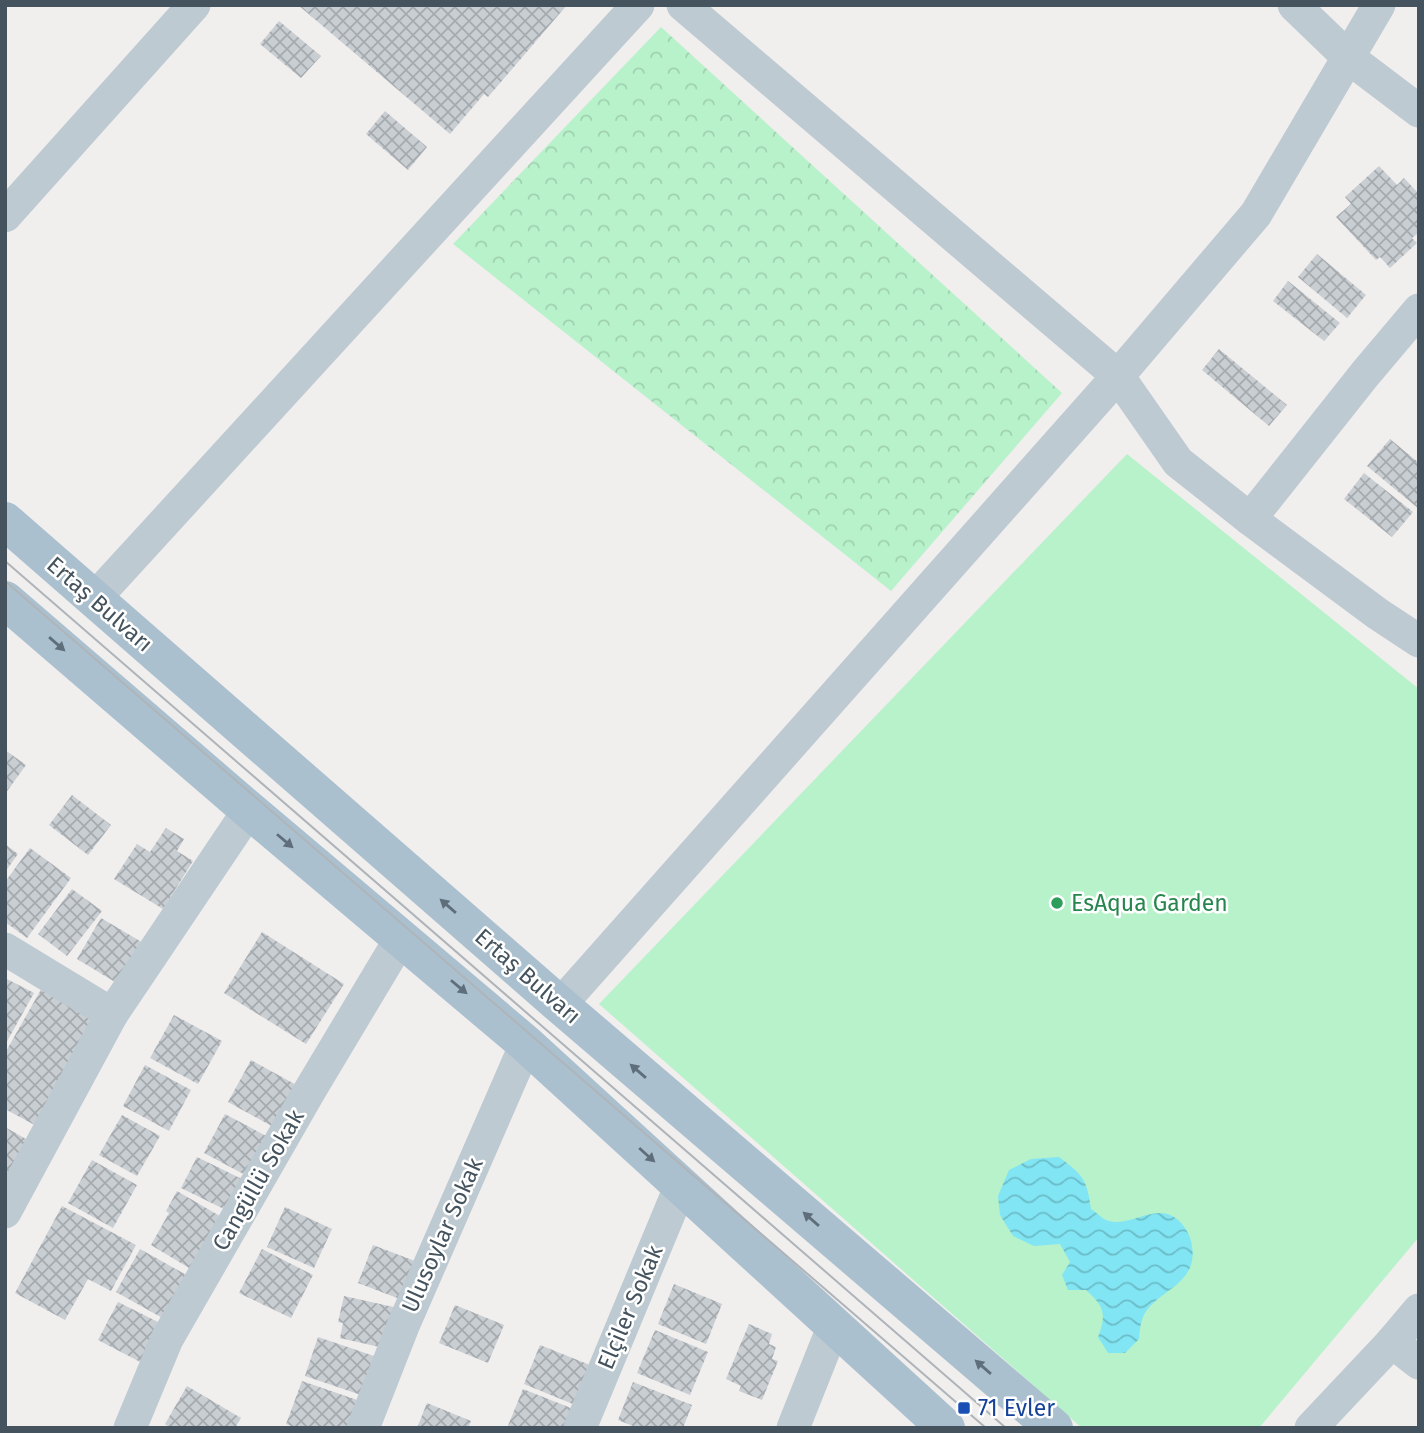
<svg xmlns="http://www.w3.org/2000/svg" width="1424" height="1433" font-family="'Fira Sans',sans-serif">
<defs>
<pattern id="forest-crowns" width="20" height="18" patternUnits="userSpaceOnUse" patternTransform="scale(1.75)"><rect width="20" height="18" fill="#b8f2ca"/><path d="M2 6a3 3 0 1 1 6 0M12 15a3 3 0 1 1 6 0" fill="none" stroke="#9fd1b0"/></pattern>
<pattern id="water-waves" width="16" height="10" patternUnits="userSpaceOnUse" patternTransform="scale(1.75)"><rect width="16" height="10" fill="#81e5f3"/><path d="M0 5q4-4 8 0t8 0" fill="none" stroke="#6bbcc8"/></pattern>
<pattern id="building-cross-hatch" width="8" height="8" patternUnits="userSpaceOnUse" patternTransform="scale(1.75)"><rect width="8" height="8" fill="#c9ced3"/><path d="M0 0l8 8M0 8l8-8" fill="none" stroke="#a5aaae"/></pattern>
</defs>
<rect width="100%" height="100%" fill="#f1eeee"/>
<path fill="url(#forest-crowns)" d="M661 27 1062 393 891 591 453 244Z"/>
<path fill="#b8f2ca" d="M1127 454 1419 689V1237L1259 1428H1082L599 1004Z"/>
<path fill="url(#water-waves)" d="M1059 1157C1083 1175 1087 1179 1091 1209 1096 1212 1103 1220 1109 1221 1132 1227 1155 1202 1177 1219 1185 1226 1191 1236 1192 1246 1198 1284 1160 1289 1145 1313 1140 1322 1140 1330 1139 1339L1125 1353H1108L1098 1337C1107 1314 1104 1306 1086 1290H1068L1062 1275 1070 1262 1060 1244 1034 1246 1013 1236 1000 1215 998 1196 1009 1170 1031 1159Z"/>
<g fill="url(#building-cross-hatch)">
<path d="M298 5H567L488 97 484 94 450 134Z"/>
<path d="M279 21 321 56 301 78 260 44Z"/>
<path d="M385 111 427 147 408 170 366 134Z"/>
<path d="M1379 166 1397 185 1404 178 1419 194V232L1412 238 1417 243 1390 268 1380 257 1376 260 1336 217 1351 204 1345 197Z"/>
<path d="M1317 254 1366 295 1347 318 1298 277Z"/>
<path d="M1288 281 1340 323 1324 341 1273 301Z"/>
<path d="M1219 349 1287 405 1269 426 1202 370Z"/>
<path d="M1390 439 1419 463V509L1367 466Z"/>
<path d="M1364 473 1413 512 1392 537 1344 499Z"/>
<path d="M5 750 26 765 5 794Z"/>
<path d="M72 795 111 825 88 855 49 825Z"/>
<path d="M166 828 184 839 177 851 193 861 163 909 114 879 137 844 150 852Z"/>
<path d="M5 844 18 854 5 872Z"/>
<path d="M30 848 71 878 27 938 5 922V882Z"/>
<path d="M72 889 102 911 67 956 38 934Z"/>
<path d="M101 918 145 944 120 985 77 959Z"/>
<path d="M262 932 344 984 306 1044 224 993Z"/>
<path d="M5 978 34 993 5 1045Z"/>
<path d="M43 986 103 1019 42 1129 5 1109V1053Z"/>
<path d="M174 1015 222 1041 198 1084 150 1058Z"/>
<path d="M251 1060 300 1087 277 1129 228 1102Z"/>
<path d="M145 1065 191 1090 169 1131 123 1106Z"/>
<path d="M225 1114 270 1138 249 1177 204 1153Z"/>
<path d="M122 1115 160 1136 137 1176 99 1155Z"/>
<path d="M5 1127 33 1143 5 1177Z"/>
<path d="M197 1157 246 1181 230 1212 181 1188Z"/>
<path d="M92 1160 137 1185 113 1228 68 1203Z"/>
<path d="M177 1191 225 1219 194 1271 151 1245 169 1213 166 1211Z"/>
<path d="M62 1206 136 1245 111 1291 88 1279 65 1320 15 1293Z"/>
<path d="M285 1207 332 1229 314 1268 267 1247Z"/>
<path d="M373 1245 420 1263 405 1301 358 1283Z"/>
<path d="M140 1249 190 1277 166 1320 116 1292Z"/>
<path d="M262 1249 313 1275 291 1318 239 1293Z"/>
<path d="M674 1284 722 1304 706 1344 658 1324Z"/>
<path d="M344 1296 398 1308 388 1349 340 1338 343 1323 338 1322Z"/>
<path d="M118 1302 164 1325 144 1364 98 1340Z"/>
<path d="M455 1305 504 1325 488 1363 439 1343Z"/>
<path d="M749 1324 772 1334 769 1344 776 1347 772 1359 778 1361 762 1400 739 1391 741 1386 726 1379Z"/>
<path d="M655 1330 708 1352 690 1395 637 1373Z"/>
<path d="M318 1337 377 1357 364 1396 305 1376Z"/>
<path d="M540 1345 595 1367 580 1407 524 1384Z"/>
<path d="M302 1381 360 1401 350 1428H296L286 1424Z"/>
<path d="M633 1382 692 1405 683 1428H638L618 1420Z"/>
<path d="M187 1386 241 1418 235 1428H171L165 1424Z"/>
<path d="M523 1389 576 1410 569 1428H507Z"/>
<path d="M427 1403 471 1421 468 1428H417Z"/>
</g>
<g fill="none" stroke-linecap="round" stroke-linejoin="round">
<g stroke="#bdcad1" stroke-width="33">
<path d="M683 5 1118 376 1178 462 1250 519 1378 614 1419 641"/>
<path d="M1294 5 1349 58 1419 111"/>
<path d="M5 216 194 5"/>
<path d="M1250 519 1365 374 1419 310"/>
<path d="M95 598 638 5"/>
<path d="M5 949 112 1014 249 810"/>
<path d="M560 1005 1118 376 1256 214 1379 5"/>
<path d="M5 1212 112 1014"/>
<path d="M1392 1342 1419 1363"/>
<path d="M130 1428 167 1339 310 1090 401 938"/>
<path d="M363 1428 403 1326 526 1044"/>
<path d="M580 1428 681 1185"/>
<path d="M793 1428 834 1325"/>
<path d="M1311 1428 1392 1342 1419 1310"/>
</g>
<g stroke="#abc0cf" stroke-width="38">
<path d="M5 521 560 1005 1054 1428"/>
<path d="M5 600 249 810 526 1044 946 1428"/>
</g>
<g stroke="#afb4b9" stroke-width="2">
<path d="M5 561 1006 1428"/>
<path d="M5 581 986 1428"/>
</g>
</g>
<defs><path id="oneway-solid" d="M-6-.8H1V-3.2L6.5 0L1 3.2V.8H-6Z" transform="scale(1.75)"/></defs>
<g fill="#5e6e7a">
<use href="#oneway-solid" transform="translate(57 644) rotate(41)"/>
<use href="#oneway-solid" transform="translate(285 841) rotate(40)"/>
<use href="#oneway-solid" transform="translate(448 906) rotate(-139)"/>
<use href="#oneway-solid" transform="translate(459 987) rotate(40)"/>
<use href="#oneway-solid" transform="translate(638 1071) rotate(-139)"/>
<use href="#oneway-solid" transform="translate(647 1155) rotate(42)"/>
<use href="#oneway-solid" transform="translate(811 1219) rotate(-139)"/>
<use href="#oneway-solid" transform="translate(983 1367) rotate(-139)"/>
</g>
<circle fill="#2e9e5b" stroke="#fff" stroke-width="2.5" cx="1057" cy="903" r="7"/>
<rect fill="#1a4fb4" stroke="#fff" stroke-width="2.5" x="957" y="1401" width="14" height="14" rx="3.5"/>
<g text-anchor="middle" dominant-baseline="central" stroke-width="5" stroke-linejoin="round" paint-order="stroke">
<g font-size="23" fill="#44535d" stroke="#fff">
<text transform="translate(100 604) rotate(41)">Ertaş Bulvarı</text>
<text transform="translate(528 976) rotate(41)">Ertaş Bulvarı</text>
<text transform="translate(258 1180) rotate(-60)">Cangüllü Sokak</text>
<text transform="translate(442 1235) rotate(-66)">Ulusoylar Sokak</text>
<text transform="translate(630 1307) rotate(-67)">Elçiler Sokak</text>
</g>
<g font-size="23" fill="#27864d" stroke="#fff" text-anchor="start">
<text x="1071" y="903">EsAqua Garden</text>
</g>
<g font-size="23" fill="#164399" stroke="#fff" text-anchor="start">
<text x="978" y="1408">71 Evler</text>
</g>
</g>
<rect width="1424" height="1433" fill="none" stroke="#44535d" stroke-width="14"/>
</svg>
